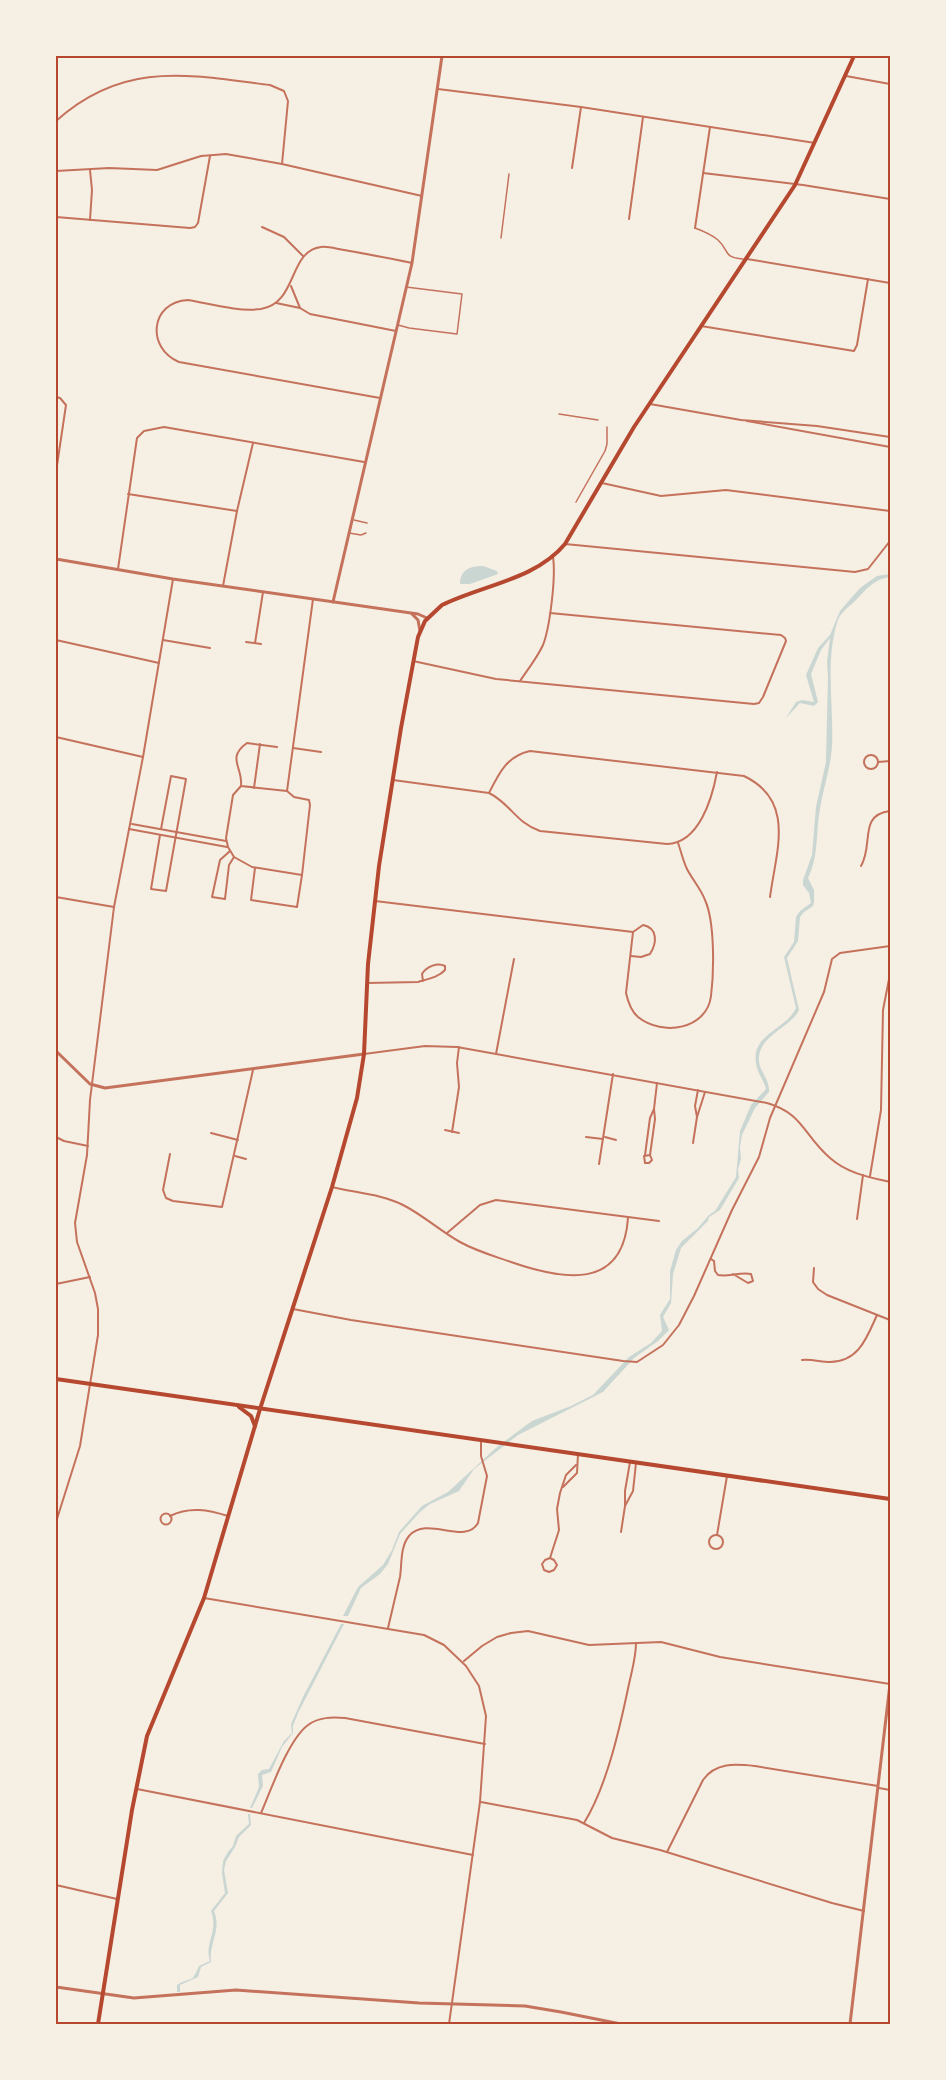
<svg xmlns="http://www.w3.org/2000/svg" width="946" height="2080" font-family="'Alegreya Sans',sans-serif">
<rect width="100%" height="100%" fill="#f6efe4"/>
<g fill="#c9d6d2">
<path d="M483 566 497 571 498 574 470 584H460C460 570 470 566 483 566Z"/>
<path d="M890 574V577C873 579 865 591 854 602 847 608 839 614 837 623 825 663 834 706 832 747 830 771 822 792 819 815 816 837 818 858 808 878L814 890V902L813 906 804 912 800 917 798 941 787 958 799 1010C790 1028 762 1034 759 1056 757 1070 770 1078 769 1092L755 1108 742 1135 740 1147 741 1159 738 1169 739 1178 720 1210 709 1217 708 1221 681 1248 673 1274 671 1303 663 1317 669 1330 658 1341 634 1358 603 1392 518 1435 474 1469 459 1491 430 1504 420 1512 400 1534 388 1564 380 1574 361 1588 348 1616H343L358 1587 383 1565 392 1550 399 1532 422 1506 448 1492 497 1447 532 1421 571 1406 593 1395 629 1357 651 1343 662 1331 660 1315 670 1299V1271L676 1250 682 1241 698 1228 709 1215 715 1211 736 1177 740 1131 751 1105 766 1089C764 1080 757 1073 756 1063 751 1034 786 1030 796 1008L784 957 794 942 796 917 800 911 811 903 809 893 803 885V880L812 855 816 807 826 762 828 677 827 662 830 638 821 650 811 674 818 702 814 706 800 703 786 718 796 702 802 700 814 702 806 675 818 648 830 635 840 611 860 588 877 576Z"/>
<path d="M341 1624H344L298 1713 293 1726V1733L282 1747 271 1772 262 1775 263 1786 252 1808H250L259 1787 258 1774 262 1770 269 1769 284 1741 292 1733 291 1724 303 1697Z"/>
<path d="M248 1814H250L251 1825 239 1837 235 1847 226 1861 224 1870 228 1893 214 1911C222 1931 209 1941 211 1962L201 1967 198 1977 180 1985V1992H177V1985C193 1975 190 1986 199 1966L210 1961C204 1943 219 1932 211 1911L225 1893 222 1873 223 1861 228 1852 233 1846 236 1836 249 1824Z"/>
</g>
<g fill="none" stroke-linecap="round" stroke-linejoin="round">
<g stroke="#c5725c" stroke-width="1.5">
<path d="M695 228C703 231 711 234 718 240 730 251 722 257 743 259"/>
<path d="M501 238 509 174"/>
<path d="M398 325 409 328 457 334 462 294 406 287"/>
<path d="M559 414 598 420"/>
<path d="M576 502 605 451 607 444V427"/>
<path d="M354 520 367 523"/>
<path d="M349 533 361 535 366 533"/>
</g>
<g stroke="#c5725c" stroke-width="2">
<path d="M846 76 890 84"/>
<path d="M438 89 581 107 815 143"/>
<path d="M56 121C124 60 188 75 270 85L284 91 288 101 282 164"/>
<path d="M572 168 581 107"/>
<path d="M56 171 109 168 157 170 201 156 226 154 282 164 422 196"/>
<path d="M703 173 803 185 890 199"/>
<path d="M56 217 190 228 195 227 198 223 210 156"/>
<path d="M629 219 643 117"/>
<path d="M90 220 92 190 90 170"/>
<path d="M262 227 284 237 303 256"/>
<path d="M695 228 710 127"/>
<path d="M747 259 890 283"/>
<path d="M291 286 300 308 310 314 396 331"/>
<path d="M276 303 300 308"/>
<path d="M701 326 854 351 857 345 868 279"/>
<path d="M56 397 60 398 66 405 56 472"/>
<path d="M380 398 179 362C146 348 150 302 188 300 211 304 238 312 261 309 298 303 288 251 321 247 328 246 337 249 344 250 366 254 389 258 412 263"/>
<path d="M650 404 741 420 817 426 890 437"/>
<path d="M747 421 890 447"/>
<path d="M602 483 661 496 726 490 890 511"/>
<path d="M128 494 237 511"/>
<path d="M565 544 855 572 868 569 890 541"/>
<path d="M118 569 137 438 144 431 164 427 364 462"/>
<path d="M223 586 237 511 253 443"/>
<path d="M56 640 159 663"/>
<path d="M163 640 210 648"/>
<path d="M246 642 261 644"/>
<path d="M255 643 263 592"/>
<path d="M413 661 496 679 754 704 759 703 763 697 786 641 785 638 781 635 550 613"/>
<path d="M520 681C528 669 537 658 543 645 550 627 556 577 553 557"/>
<path d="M56 737 143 757"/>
<path d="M293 748 321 752"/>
<circle cx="871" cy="762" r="7"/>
<path d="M878 762 890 761"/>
<path d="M393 780 489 793C511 804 515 822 540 831L667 844C699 843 712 799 717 772"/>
<path d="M241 786 287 791 294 797 309 800 310 805 302 875 252 867 234 857 228 847 226 838 233 795 241 786C243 767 226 758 247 743L277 747"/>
<path d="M254 788 260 744"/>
<path d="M287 791 313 599"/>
<path d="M489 793C499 773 507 756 530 751L744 776C796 801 776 851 770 897"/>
<path d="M132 824 226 841"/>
<path d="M129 829 227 847"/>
<path d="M160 835 151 889 166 891 186 779 171 776 161 829"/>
<path d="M230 851 220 860 212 897 225 899 229 865 234 857"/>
<path d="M861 866C874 844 858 815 890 811"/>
<path d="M255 868 251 900 297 907 302 875"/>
<path d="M56 897 114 907"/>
<path d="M375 901 633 932 626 993C628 1002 631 1011 638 1017 663 1037 707 1029 711 996 714 972 715 922 705 900 701 889 692 879 687 869 683 861 681 851 678 843"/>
<path d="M631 956 641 957 650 954C657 943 658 928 643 925L633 932"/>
<path d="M367 983 418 982C428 979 439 977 445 970V966C437 962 426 967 422 974L423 981"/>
<path d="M364 1054 425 1046 457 1047 767 1103C803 1113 804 1136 830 1158 847 1173 868 1177 890 1182"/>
<path d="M496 1054 514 959"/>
<path d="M698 1090 695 1106 697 1117 705 1092"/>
<path d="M654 1109 657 1083"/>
<path d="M445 1130 459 1133"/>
<path d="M452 1132 459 1087 457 1063 459 1047"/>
<path d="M211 1133 238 1140"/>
<path d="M56 1137 64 1141 88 1146"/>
<path d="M586 1137 603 1139"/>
<path d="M605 1137 616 1140"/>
<path d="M693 1143 697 1117"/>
<path d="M170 1154 163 1190 166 1198 173 1201 222 1207 253 1070"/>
<path d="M645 1155 650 1118 654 1109 655 1119 650 1155 652 1160 649 1163H645L644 1156 650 1155"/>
<path d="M235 1156 246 1159"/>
<path d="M599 1164 613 1074"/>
<path d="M870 1176 881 1110 883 1010 890 974"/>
<path d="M332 1187C356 1193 381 1194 403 1205 423 1215 440 1231 460 1242 476 1251 494 1256 511 1262 563 1280 623 1291 628 1218"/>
<path d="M857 1219 863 1175"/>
<path d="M447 1233 480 1205 496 1200 659 1221"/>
<path d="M711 1259 714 1261 715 1271 718 1275C729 1277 739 1272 751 1274L753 1281 748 1283 733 1274"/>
<path d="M814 1268 813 1282 818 1289 827 1295 890 1320"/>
<path d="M56 1284 90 1277"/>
<path d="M293 1309 351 1320 623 1361 637 1362 663 1345 679 1325 694 1296 732 1210 759 1157 770 1118 824 992 832 959 840 953 890 946"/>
<path d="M802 1360C812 1359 821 1362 830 1362 859 1362 867 1337 877 1315"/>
<path d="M630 1462 625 1491V1506L633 1491 636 1463"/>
<path d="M563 1487 577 1473 578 1454"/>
<circle cx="166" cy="1519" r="5.5"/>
<path d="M170 1516C190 1506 209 1510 228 1516"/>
<path d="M56 1522 80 1446 98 1335V1309L95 1293 77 1242 75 1223 87 1155 90 1100 114 907 143 757 173 579"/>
<path d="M621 1532 625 1506"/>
<circle cx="716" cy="1542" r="7"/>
<path d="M717 1535 727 1476"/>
<path d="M550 1558 554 1560 557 1565 554 1570 549 1572 544 1570 542 1564 545 1560 550 1558 559 1530 557 1509 560 1493 566 1475 576 1465"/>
<path d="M204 1598 424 1635 444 1645 466 1666 479 1686 486 1716 480 1802 449 2024"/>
<path d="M388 1628C392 1611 396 1594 400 1577 402 1564 400 1547 409 1536 427 1515 465 1546 478 1523L487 1476 481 1456V1441"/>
<path d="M464 1661 482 1646 497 1637 511 1633 528 1631 589 1645 661 1642 720 1657 890 1684"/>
<path d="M879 1788 890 1790"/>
<path d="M137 1789 473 1855"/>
<path d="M481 1802 577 1820 612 1838 660 1850 832 1903 864 1911"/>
<path d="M261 1813C271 1790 288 1740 308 1725 319 1717 332 1717 345 1718L485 1744"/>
<path d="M584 1823C607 1786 620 1727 629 1684 632 1670 636 1657 636 1643"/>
<path d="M667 1852 703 1780C716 1762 735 1764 755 1766L878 1786"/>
<path d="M56 1885 117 1899"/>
</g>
<g stroke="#c5725c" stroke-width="3">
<path d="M56 559 173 579 418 614 427 618"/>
<path d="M333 602 412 263 442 56"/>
<path d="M412 614 418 620 420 631"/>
<path d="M56 1051 90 1084 105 1088 364 1054"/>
<path d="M56 1987 134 1998 236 1990 419 2003 525 2006 561 2012 621 2024"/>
<path d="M850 2024 890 1684"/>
</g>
<g stroke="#b5482f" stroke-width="4">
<path d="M56 1379 890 1499"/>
<path d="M239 1407 251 1416 255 1426"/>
<path d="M98 2024 132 1810 147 1736 204 1598 260 1409 332 1187 357 1098 364 1054 368 964 379 866 401 728 418 637 425 621 442 605C482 585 535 580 565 544L634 427 795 185 854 56"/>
</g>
</g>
<rect width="946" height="2080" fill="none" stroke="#f6efe4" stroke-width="114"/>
<rect x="57" y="57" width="832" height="1966" fill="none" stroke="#b5482f" stroke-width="2"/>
</svg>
